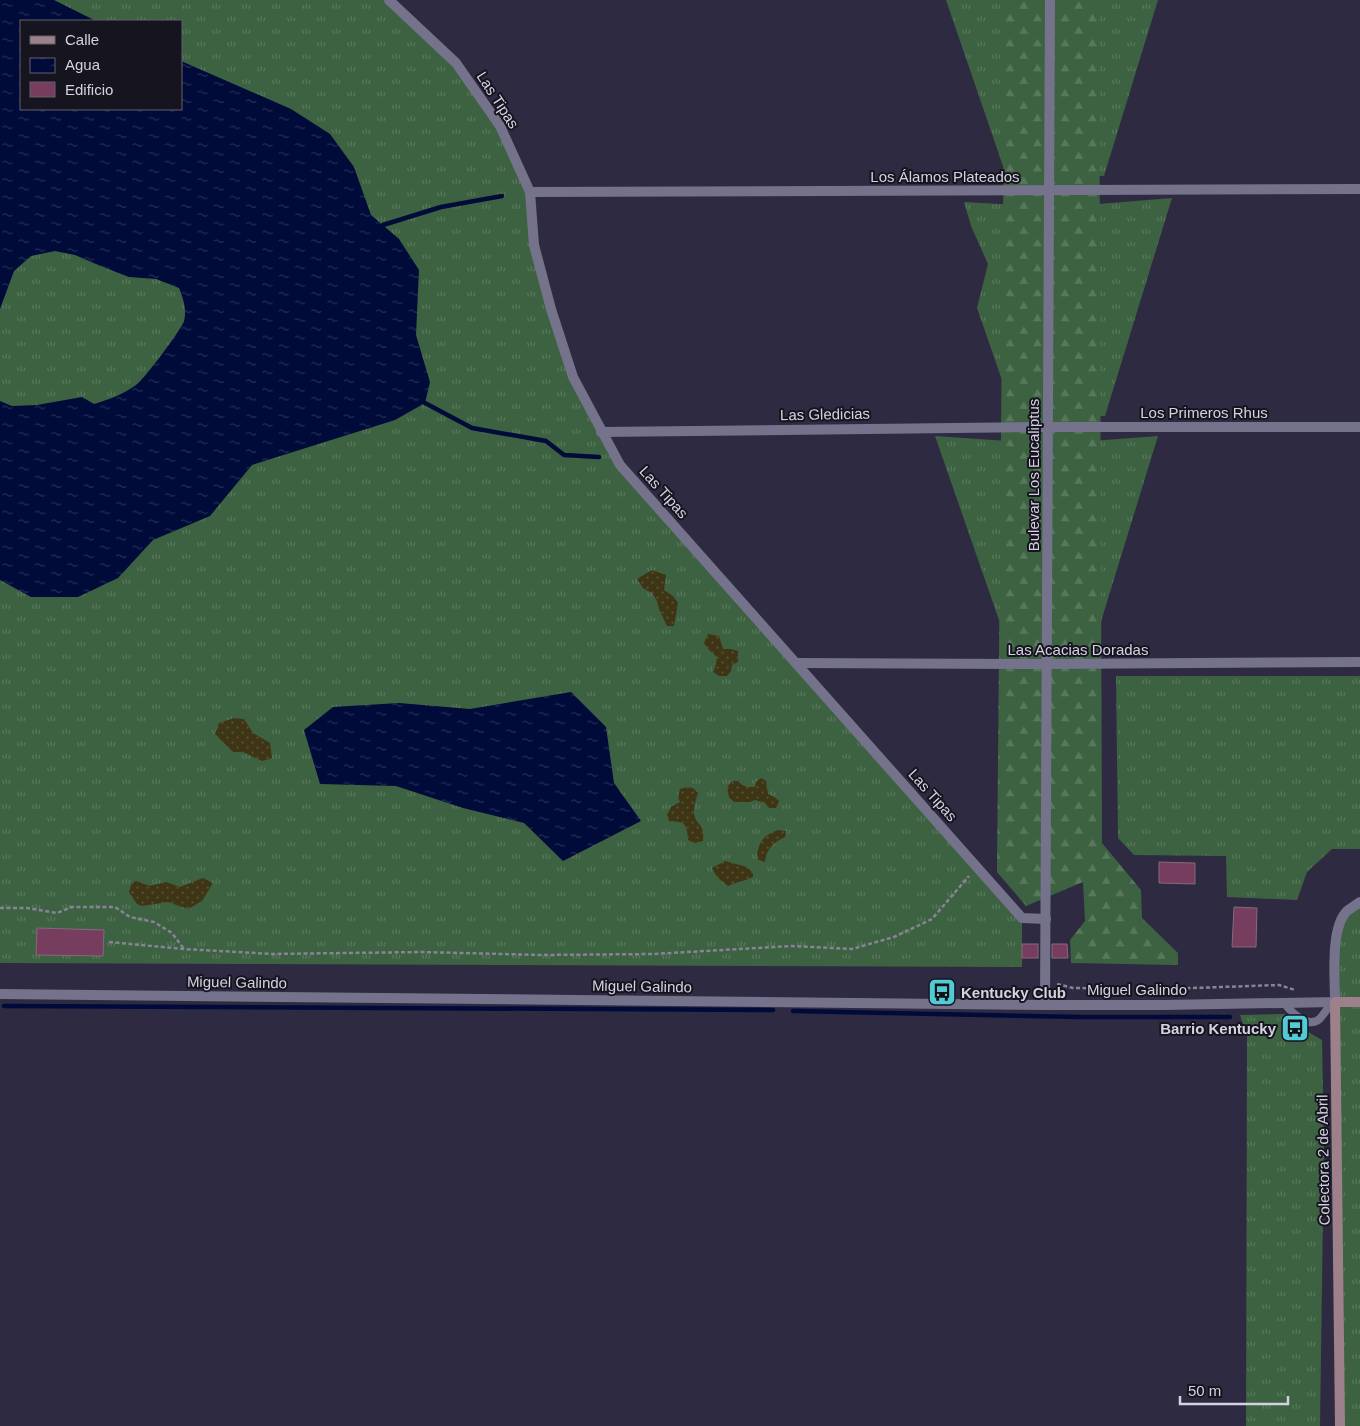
<svg xmlns="http://www.w3.org/2000/svg" width="1360" height="1426" font-family="Arial,sans-serif">
<defs>
<pattern id="grass-tufts" width="24" height="20" patternUnits="userSpaceOnUse" patternTransform="scale(1.25)"><rect width="24" height="20" fill="#3d6241"/><path d="M3 7l-1-3M5 7V3M7 7l1-3M15 17l-1-3M17 17v-4M19 17l1-3" fill="none" stroke="#58785c"/></pattern>
<pattern id="forest-firs" width="22" height="20" patternUnits="userSpaceOnUse" patternTransform="scale(1.25)"><rect width="22" height="20" fill="#3d6241"/><path d="M5 1l3.5 6h-7zM16 11l3.5 6h-7z" fill="#58785c"/></pattern>
<pattern id="sand-dots" width="8" height="8" patternUnits="userSpaceOnUse" patternTransform="scale(1.25)"><rect width="8" height="8" fill="#3e3515"/><path d="M2 2h.1M6 6h.1" fill="none" stroke="#595137" stroke-width="1.8" stroke-linecap="round"/></pattern>
<pattern id="water-ripples" width="26" height="14" patternUnits="userSpaceOnUse" patternTransform="scale(1.25)"><rect width="26" height="14" fill="#000b3a"/><path d="M2 4q2-2 4 0t4 0M15 11q2-2 4 0t4 0" fill="none" stroke="#242e56"/></pattern>
</defs>
<rect width="100%" height="100%" fill="#2e2a41"/>
<g fill="url(#grass-tufts)" fill-rule="evenodd">
<path d="M0 0H389L456 63 500 126 530 192 534 245 573 377 620 465 1022 918V967L0 963ZM21 21H181V109H21Z"/>
<path d="M946 0H1028V171L1004 169Z"/>
<path d="M1071 0H1158L1104 176H1070Z"/>
<path d="M1172 198 1105 416 1072 417 1074 206Z"/>
<path d="M964 202 1037 206 1011 406 977 308 988 264 971 226Z"/>
<path d="M935 436 1037 443 1007 643Z"/>
<path d="M1158 436 1091 654 1065 443Z"/>
<path d="M1116 676H1360V849H1332L1307 872 1297 900 1227 897 1226 856 1134 855 1118 838Z"/>
<path d="M1360 902V1426H1340L1336 961 1346 912Z"/>
<path d="M1284 1014 1292 1020 1286 1029 1299 1039 1305 1030 1322 1040 1324 1142 1320 1426H1246L1247 1037 1240 1015Z"/>
</g>
<path fill="url(#forest-firs)" d="M1005 0H1099L1102 843 1141 890 1142 918 1178 953V965L1071 963 1070 940 1085 921 1083 882 1026 906 997 872Z"/>
<g fill="url(#sand-dots)">
<path d="M652 570 666 575 664 590 673 596 678 603 674 626H667L659 609 657 601 652 593 643 588 637 579Z"/>
<path d="M708 634 719 636 723 649H731L738 651V662L732 665 731 671 727 676H719L713 672 716 664 717 657 709 650 704 643Z"/>
<path d="M234 718 244 719 253 733 270 743 272 758 262 761 243 752H233L215 734 219 723Z"/>
<path d="M761 778 766 781 768 794 774 797 779 801 776 808H769L765 803 755 800 750 802H734L729 797 727 787 732 781H738C743 787 747 787 755 787L756 782Z"/>
<path d="M687 787 693 788 698 793C696 800 693 808 694 814 697 827 705 823 703 841L694 843 688 840C687 823 685 822 669 821L667 815 671 807 680 802 678 797 680 789Z"/>
<path d="M778 830 786 831 785 837C774 842 766 849 765 862L757 859C757 844 763 835 778 830Z"/>
<path d="M725 861 747 867 753 873V877C745 881 736 882 728 886L717 877 712 868Z"/>
<path d="M203 878 213 883 202 901 188 909 168 902 142 906 137 904 129 892 132 883 136 881 150 886 166 882 180 887Z"/>
</g>
<g fill="url(#water-ripples)">
<path d="M0 0H54L96 21H21V109H181V61L291 109 330 134 354 167 371 215 399 239 419 270 416 335 430 382 425 403 395 420 252 465 210 516 153 540 118 578 78 597H31L0 580V401L12 406 37 405 82 397 94 404C110 399 122 395 136 385 143 381 182 329 184 321 187 309 183 298 179 288L156 279 129 277 103 267 75 255 55 251 31 256 14 271 0 309Z"/>
<path d="M571 692 606 727 614 783 641 821 563 861 524 823 463 808 396 786 320 784 304 730 333 707 399 703 470 709Z"/>
</g>
<g fill="none" stroke-linecap="round" stroke-linejoin="round">
<g stroke="#000b3a" stroke-width="4.5">
<path d="M383 225 441 207 502 196"/>
<path d="M425 403 472 428 546 441 564 455 599 457"/>
<path d="M4 1006 773 1010"/>
<path d="M793 1011 1081 1017H1230"/>
</g>
</g>
<g fill="#773d5f" stroke="#856a79">
<path d="M1159 862 1195 863V884L1159 883Z"/>
<path d="M1234 907 1257 908 1256 947H1232Z"/>
<path d="M37 928 104 930 103 956 36 955Z"/>
<rect x="1022" y="944" width="16" height="14"/>
<path d="M1052 944H1067L1068 958H1052Z"/>
</g>
<g fill="none" stroke-linecap="round" stroke-linejoin="round">
<g stroke="#878497" stroke-width="2.5" stroke-dasharray="4 2.5" stroke-linecap="butt">
<path d="M0 908H27L57 913 72 907H115L130 917 154 922 172 933 184 949"/>
<path d="M109 942 184 949 272 954 422 952 541 955 654 954 792 946 852 949 894 937 932 919 969 876"/>
<path d="M1057 984 1073 988 1164 989 1279 985 1295 990"/>
</g>
<path stroke="#75728c" stroke-width="8" d="M1284 1003C1292 1013 1311 1032 1322 1016 1328 1009 1327 1007 1335 1002"/>
<g stroke="#75728c" stroke-width="10">
<path d="M389 0 456 63 500 126 530 192 534 245 551 309 573 377 620 465 1022 918 1046 919"/>
<path d="M530 192 1360 189"/>
<path d="M601 432 1048 427H1360"/>
<path d="M796 663 1047 664 1360 662"/>
<path d="M0 994 1045 1005H1164L1335 1002C1335 978 1330 928 1347 911 1351 908 1356 905 1360 902"/>
<path d="M1045 1005 1050 0"/>
</g>
<path stroke="#9d808a" stroke-width="10" d="M1340 1426 1335 1002H1360"/>
</g>
<defs>
<g id="bus-square" transform="scale(1.4375)"><rect x="-9" y="-9" width="18" height="18" rx="4" fill="#52cbd7" stroke="#16151f"/><path d="M-5-6H5V4H4V6H2V4H-2V6H-4V4H-5ZM-3.5-4V0h7V-4ZM-3.5 1.2v1.5H-2V1.2ZM2 1.2v1.5H3.5V1.2Z" fill="#111"/></g>
</defs>
<g fill-rule="evenodd">
<use href="#bus-square" x="942" y="992"/>
<use href="#bus-square" x="1295" y="1028"/>
</g>
<g text-anchor="middle" dominant-baseline="central" stroke-width="4" stroke-linejoin="round" paint-order="stroke">
<g font-size="15" fill="#d4d2e1" stroke="#16151f">
<text transform="translate(498 100) rotate(57)">Las Tipas</text>
<text x="945" y="176">Los Álamos Plateados</text>
<text x="1204" y="412">Los Primeros Rhus</text>
<text transform="translate(825 414) rotate(-1)">Las Gledicias</text>
<text transform="translate(1033 475) rotate(-90)">Bulevar Los Eucaliptus</text>
<text transform="translate(664 492) rotate(48)">Las Tipas</text>
<text x="1078" y="649">Las Acacias Doradas</text>
<text transform="translate(933 795) rotate(48)">Las Tipas</text>
<text transform="translate(237 982) rotate(1)">Miguel Galindo</text>
<text transform="translate(642 986) rotate(1)">Miguel Galindo</text>
<text x="1137" y="989">Miguel Galindo</text>
<text transform="translate(1323 1160) rotate(-91)">Colectora 2 de Abril</text>
</g>
<g font-size="15" font-weight="bold" fill="#d4d2e1" stroke="#16151f" text-anchor="start">
<text x="961" y="992">Kentucky Club</text>
<text x="1276" y="1028" text-anchor="end">Barrio Kentucky</text>
</g>
</g>
<rect x="20" y="20" width="162" height="90" fill="#16151f" stroke="#62616d"/>
<rect x="30" y="36" width="25" height="8" fill="#9d808a" stroke="#62616d"/>
<text x="65" y="45" font-size="15" fill="#d4d2e1">Calle</text>
<rect x="30" y="58" width="25" height="15" fill="url(#water-ripples)" stroke="#62616d"/>
<text x="65" y="70" font-size="15" fill="#d4d2e1">Agua</text>
<rect x="30" y="82" width="25" height="15" fill="#773d5f" stroke="#62616d"/>
<text x="65" y="95" font-size="15" fill="#d4d2e1">Edificio</text>
<path d="M1180 1396v8h108v-8" fill="none" stroke="#d4d2e1" stroke-width="2.5"/>
<text x="1188" y="1396" font-size="15" fill="#d4d2e1" stroke="#16151f" stroke-width="4" paint-order="stroke">50 m</text>
</svg>
